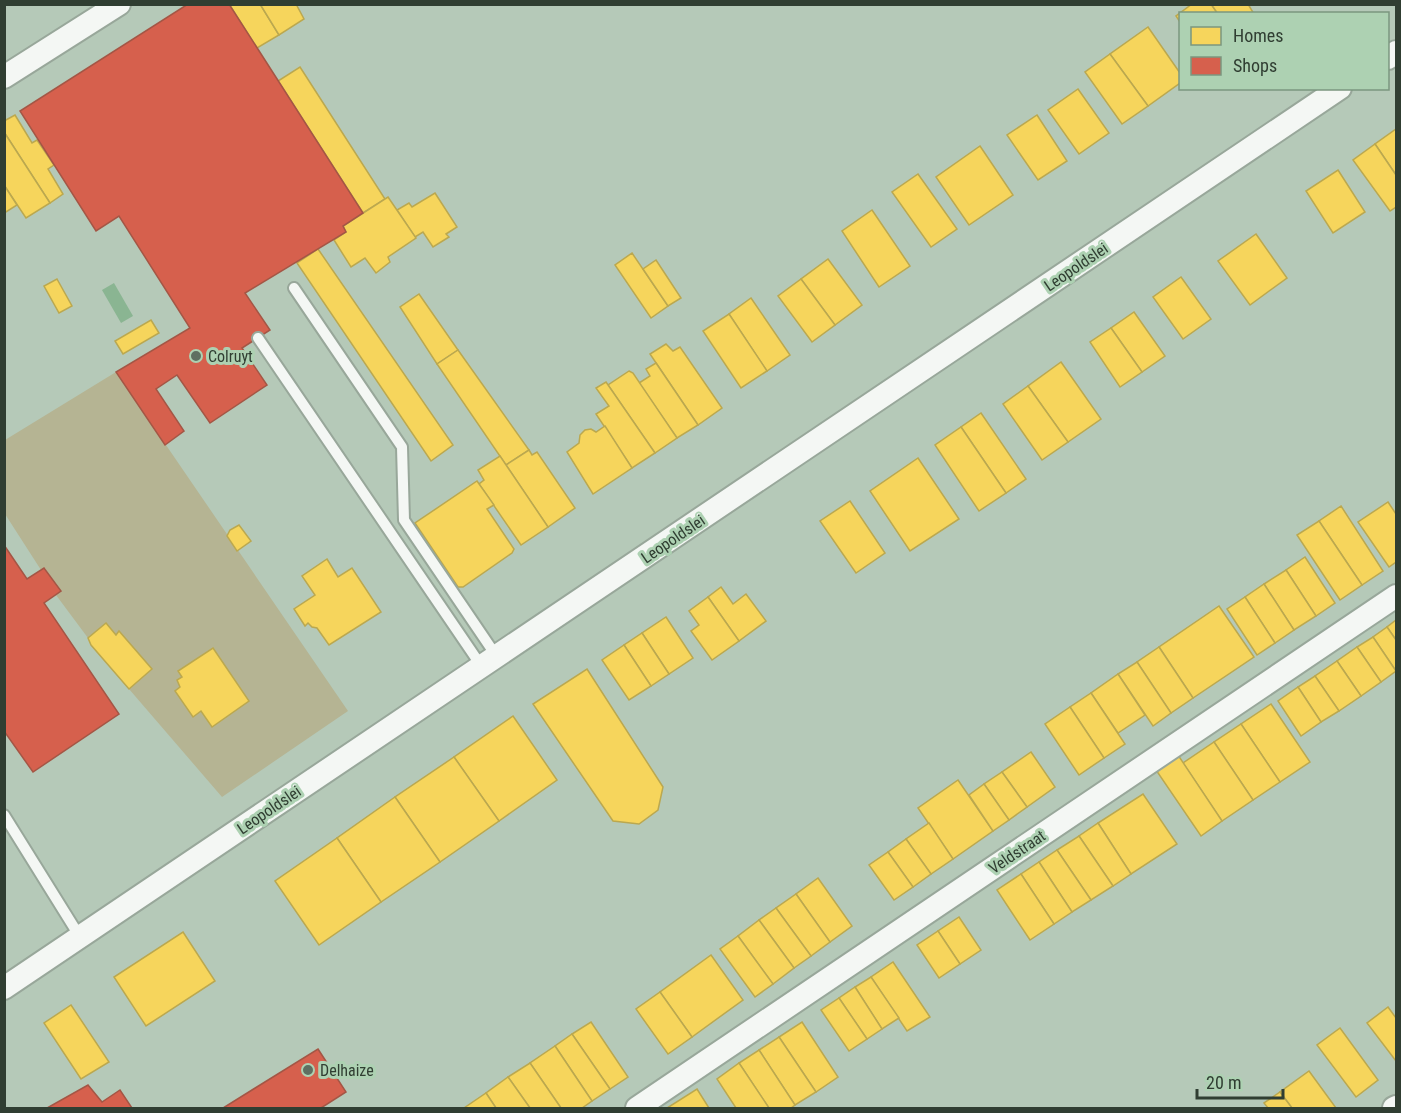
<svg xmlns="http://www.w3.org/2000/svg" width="1401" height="1113" font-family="'Roboto Condensed',sans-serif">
<rect width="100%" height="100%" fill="#b5c9b8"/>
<path fill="#b5b493" d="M116 372 348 711 222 797 129 689 151 668 119 632 116 635 106 623 88 638 56 595 60 591 45 568 41 570 5 514V440Z"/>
<path fill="#8ab592" d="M114 283 133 316 121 323 102 290Z"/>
<g fill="#f6d55c" stroke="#bba84f" stroke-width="1.5">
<path d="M229 4H260L279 35 257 48Z"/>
<path d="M260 4H296L304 19 279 35Z"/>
<path d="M1192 4H1211L1218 14H1180V22L1176 16Z"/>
<path d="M1211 4H1248L1254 14H1218Z"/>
<path d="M1148 27 1180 73V83L1148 106 1110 54Z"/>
<path d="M1110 54 1148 106 1122 124 1085 72Z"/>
<path d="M300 67 385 199 363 213 278 81Z"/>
<path d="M1078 89 1109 133 1079 154 1048 110Z"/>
<path d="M15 115 32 143 37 140 54 165 48 169 63 194 50 203 4 132V121Z"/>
<path d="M1037 115 1067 161 1038 180 1007 135Z"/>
<path d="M1396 129V175L1375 144Z"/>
<path d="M4 132 50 203 26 218 4 185Z"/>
<path d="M1375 144 1396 175V207L1390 211 1353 160Z"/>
<path d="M980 146 1013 195 969 225 936 177Z"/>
<path d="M1338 170 1365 212 1333 233 1306 191Z"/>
<path d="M918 174 957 229 931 247 892 192Z"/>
<path d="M4 185 17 205 6 212 4 209Z"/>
<path d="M435 193 457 227 446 234 449 237 433 247 423 232 415 237 397 210 409 203 412 207Z"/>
<path d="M388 197 416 238 388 257 390 262 376 273 365 258 351 267 334 240 346 232 343 226Z"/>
<path d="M872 210 910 266 879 287 842 231Z"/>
<path d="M1256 234 1287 278 1250 305 1218 261Z"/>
<path d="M318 249 453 445 431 461 297 263Z"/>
<path d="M632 253 668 306 651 318 615 265Z"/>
<path d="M828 259 862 305 835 325 801 279Z"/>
<path d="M656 260 681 298 668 306 643 269Z"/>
<path d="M1181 277 1211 319 1183 339 1153 297Z"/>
<path d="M57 279 72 306 59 313 44 286Z"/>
<path d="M801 279 835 325 812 342 778 296Z"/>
<path d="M419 294 458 350 437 364 400 307Z"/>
<path d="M751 298 790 355 767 371 729 314Z"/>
<path d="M1134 312 1165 356 1142 372 1111 328Z"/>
<path d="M729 314 767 371 741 388 703 331Z"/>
<path d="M151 320 159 333 123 354 115 341Z"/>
<path d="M1111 328 1142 372 1120 387 1090 342Z"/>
<path d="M666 344 673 351 680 347 722 408 698 425 650 354Z"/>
<path d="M458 350 529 450 506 465 437 364Z"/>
<path d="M1061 362 1101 419 1068 442 1028 386Z"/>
<path d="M656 363 698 425 677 438 639 383 650 376 646 369Z"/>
<path d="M629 371 633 373 677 438 655 453 608 385Z"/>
<path d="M606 382 655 453 632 468 596 414 609 406 596 388Z"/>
<path d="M1028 386 1068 442 1042 460 1003 404Z"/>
<path d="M981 413 1026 479 1006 493 961 427Z"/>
<path d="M605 426 632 468 593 494 567 452 579 443 580 435 585 430 591 429 596 432Z"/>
<path d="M961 427 1006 493 979 511 935 445Z"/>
<path d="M529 450 532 455 537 452 575 508 548 527 506 465Z"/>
<path d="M500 456 548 527 521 545 479 484 484 480 478 470Z"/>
<path d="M918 458 959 519 910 551 870 491Z"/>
<path d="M477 481 494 505 487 509 514 549 512 553 463 587H458L415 523Z"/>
<path d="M850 501 885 553 856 573 820 521Z"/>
<path d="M1388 502 1396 514V562L1389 567 1358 522Z"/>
<path d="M1341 506 1383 571 1362 585 1319 521Z"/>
<path d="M1319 521 1362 585 1340 600 1297 535Z"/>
<path d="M239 525 251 541 237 551 227 536 230 530Z"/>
<path d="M1305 557 1335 603 1316 616 1286 570Z"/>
<path d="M327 559 338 577 352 568 381 612 329 645 317 628 312 627 308 623 305 626 294 609 315 595 302 576Z"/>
<path d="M1286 570 1316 616 1294 630 1264 584Z"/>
<path d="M1264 584 1294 630 1275 643 1245 597Z"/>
<path d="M721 587 733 604 746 594 766 621 739 641 708 597Z"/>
<path d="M708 597 739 641 712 660 691 631 699 625 689 611Z"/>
<path d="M1245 597 1275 643 1257 655 1227 609Z"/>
<path d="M1219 606 1254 657 1193 698 1159 647Z"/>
<path d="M666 617 693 658 669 674 642 633Z"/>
<path d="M1396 620V640L1387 627Z"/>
<path d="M106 623 116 635 119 631 152 669 129 689 91 645 88 638Z"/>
<path d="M1387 627 1396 640V671L1373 637Z"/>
<path d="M642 633 669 674 651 686 624 645Z"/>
<path d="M1373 637 1396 671 1381 682 1357 647Z"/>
<path d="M624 645 651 686 629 700 602 660Z"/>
<path d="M1159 647 1193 698 1171 713 1137 662Z"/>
<path d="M1357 647 1381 682 1361 696 1337 661Z"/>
<path d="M213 648 249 701 212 727 201 711 193 717 175 691 180 687 177 680 182 677 178 671Z"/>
<path d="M1337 661 1361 696 1339 711 1315 676Z"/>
<path d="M1137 662 1171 713 1153 726 1118 674Z"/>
<path d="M587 669 663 787 658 810 639 824 613 821 533 704Z"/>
<path d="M1118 674 1145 715 1118 733 1091 693Z"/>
<path d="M1315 676 1339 711 1321 722 1298 687Z"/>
<path d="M1298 687 1321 722 1301 736 1278 701Z"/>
<path d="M1091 693 1125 744 1104 758 1070 707Z"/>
<path d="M1271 704 1310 762 1280 782 1241 724Z"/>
<path d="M1070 707 1104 758 1079 775 1045 724Z"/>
<path d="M513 716 557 780 499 821 454 757Z"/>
<path d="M1241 724 1280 782 1253 800 1214 742Z"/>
<path d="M1214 742 1253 800 1222 821 1183 763Z"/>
<path d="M1031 752 1055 787 1027 807 1002 772Z"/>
<path d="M1178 755 1222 821 1201 836 1156 770Z"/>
<path d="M454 757 499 821 440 862 395 797Z"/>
<path d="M1002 772 1027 807 1009 820 984 784Z"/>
<path d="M958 780 993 831 953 859 918 808Z"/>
<path d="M984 784 1009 820 993 831 969 795Z"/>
<path d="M1143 794 1177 844 1131 874 1098 823Z"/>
<path d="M395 797 440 862 381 902 337 838Z"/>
<path d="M929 823 953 859 931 874 906 839Z"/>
<path d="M1098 823 1131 874 1113 886 1079 836Z"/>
<path d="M1079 836 1113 886 1091 900 1057 850Z"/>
<path d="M337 838 381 902 319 945 275 881Z"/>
<path d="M906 839 931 874 913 887 888 852Z"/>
<path d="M1057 850 1091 900 1072 912 1039 862Z"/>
<path d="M888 852 913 887 894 900 869 865Z"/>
<path d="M1039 862 1072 912 1054 924 1021 874Z"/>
<path d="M1021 874 1054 924 1030 940 997 890Z"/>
<path d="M818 878 852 926 830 942 796 894Z"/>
<path d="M796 894 830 942 811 956 776 908Z"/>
<path d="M776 908 811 956 794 968 759 920Z"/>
<path d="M959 917 981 950 960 964 938 931Z"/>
<path d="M759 920 794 968 773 984 738 936Z"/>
<path d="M938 931 960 964 939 978 917 945Z"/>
<path d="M183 932 215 981 146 1026 114 977Z"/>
<path d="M738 936 773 984 755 997 720 949Z"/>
<path d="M711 955 743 1000 692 1037 660 992Z"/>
<path d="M893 962 930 1017 907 1031 871 977Z"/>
<path d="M871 977 899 1018 882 1029 855 987Z"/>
<path d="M855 987 882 1029 867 1039 839 998Z"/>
<path d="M660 992 692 1037 668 1054 636 1009Z"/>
<path d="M839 998 867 1039 849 1051 821 1010Z"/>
<path d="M71 1005 109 1062 81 1079 44 1023Z"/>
<path d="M1388 1007 1396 1018V1061L1367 1023Z"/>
<path d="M591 1022 628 1077 610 1089 572 1034Z"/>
<path d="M802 1022 838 1077 816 1092 779 1037Z"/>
<path d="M1340 1028 1378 1080 1356 1097 1317 1045Z"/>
<path d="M572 1034 610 1089 592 1101 555 1046Z"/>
<path d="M779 1037 816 1092 795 1105 759 1050Z"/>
<path d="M555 1046 592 1101 582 1108H561L530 1063Z"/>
<path d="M759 1050 795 1105 791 1108H769L739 1063Z"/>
<path d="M530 1063 561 1108H530L508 1077Z"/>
<path d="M739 1063 769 1108H736L717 1079Z"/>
<path d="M1309 1071 1336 1108H1292L1280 1092Z"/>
<path d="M508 1077 530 1108H496L486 1093Z"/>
<path d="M697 1089 709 1108H667Z"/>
<path d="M1280 1092 1292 1108H1268L1264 1103Z"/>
<path d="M486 1093 496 1108H464Z"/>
</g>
<g fill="#d6604d" stroke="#a45645" stroke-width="1.5">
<path d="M188 4H229L363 213 343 226 346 232 245 293 270 330 242 348 267 385 210 423 177 375 156 389 184 431 165 445 116 372 190 328 119 216 96 231 20 111Z"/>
<path d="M4 545 27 579 44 568 61 591 44 603 119 714 33 772 4 731Z"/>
<path d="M318 1049 346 1092 321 1108H223Z"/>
<path d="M88 1085 102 1102 120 1090 132 1108H47Z"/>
</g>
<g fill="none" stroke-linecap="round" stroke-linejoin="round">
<g stroke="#98a79a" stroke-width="14">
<g id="service">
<path d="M294 288 402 447 404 520 497 657"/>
<path d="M258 338 482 667"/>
<path d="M4 815 80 937"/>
</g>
</g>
<g stroke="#98a79a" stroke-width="26">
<g id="minor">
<path d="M1388 58 1396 52"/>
<path d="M4 77 119 4"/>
<path d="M4 988 1340 88"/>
<path d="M637 1108 1396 596"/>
<path d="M1394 1108 1396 1107"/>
</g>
</g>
<use href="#service" stroke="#f4f7f4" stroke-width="10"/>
<use href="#minor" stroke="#f4f7f4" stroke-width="22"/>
</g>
<g fill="#5f6f61" stroke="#add1b2" stroke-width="2">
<circle cx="196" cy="356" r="6"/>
<circle cx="308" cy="1070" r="6"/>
</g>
<g text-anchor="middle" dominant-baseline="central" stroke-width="6" stroke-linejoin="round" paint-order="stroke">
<g font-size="16" fill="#303e32" stroke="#add1b2">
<text transform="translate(1076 267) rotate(-34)">Leopoldslei</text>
<text transform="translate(673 539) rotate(-34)">Leopoldslei</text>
<text transform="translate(269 810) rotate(-34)">Leopoldslei</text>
<text transform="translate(1017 852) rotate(-34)">Veldstraat</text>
</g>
<g font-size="16" fill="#303e32" stroke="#add1b2" text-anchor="start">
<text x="208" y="356">Colruyt</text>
<text x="320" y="1070">Delhaize</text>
</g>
</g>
<rect width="1401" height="1113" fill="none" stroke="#303e32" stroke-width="12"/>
<rect x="1179" y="12" width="210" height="78" fill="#add1b2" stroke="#7b967f" stroke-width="1.5"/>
<rect x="1191" y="27" width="30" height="18" fill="#f6d55c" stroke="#7b967f" stroke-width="1.5"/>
<text x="1233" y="42" font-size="18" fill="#303e32">Homes</text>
<rect x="1191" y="57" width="30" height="18" fill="#d6604d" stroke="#7b967f" stroke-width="1.5"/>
<text x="1233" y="72" font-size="18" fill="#303e32">Shops</text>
<path d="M1197 1089v9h86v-9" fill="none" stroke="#303e32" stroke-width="3"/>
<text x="1206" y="1089" font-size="18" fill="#303e32" stroke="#add1b2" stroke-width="4.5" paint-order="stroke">20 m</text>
</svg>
